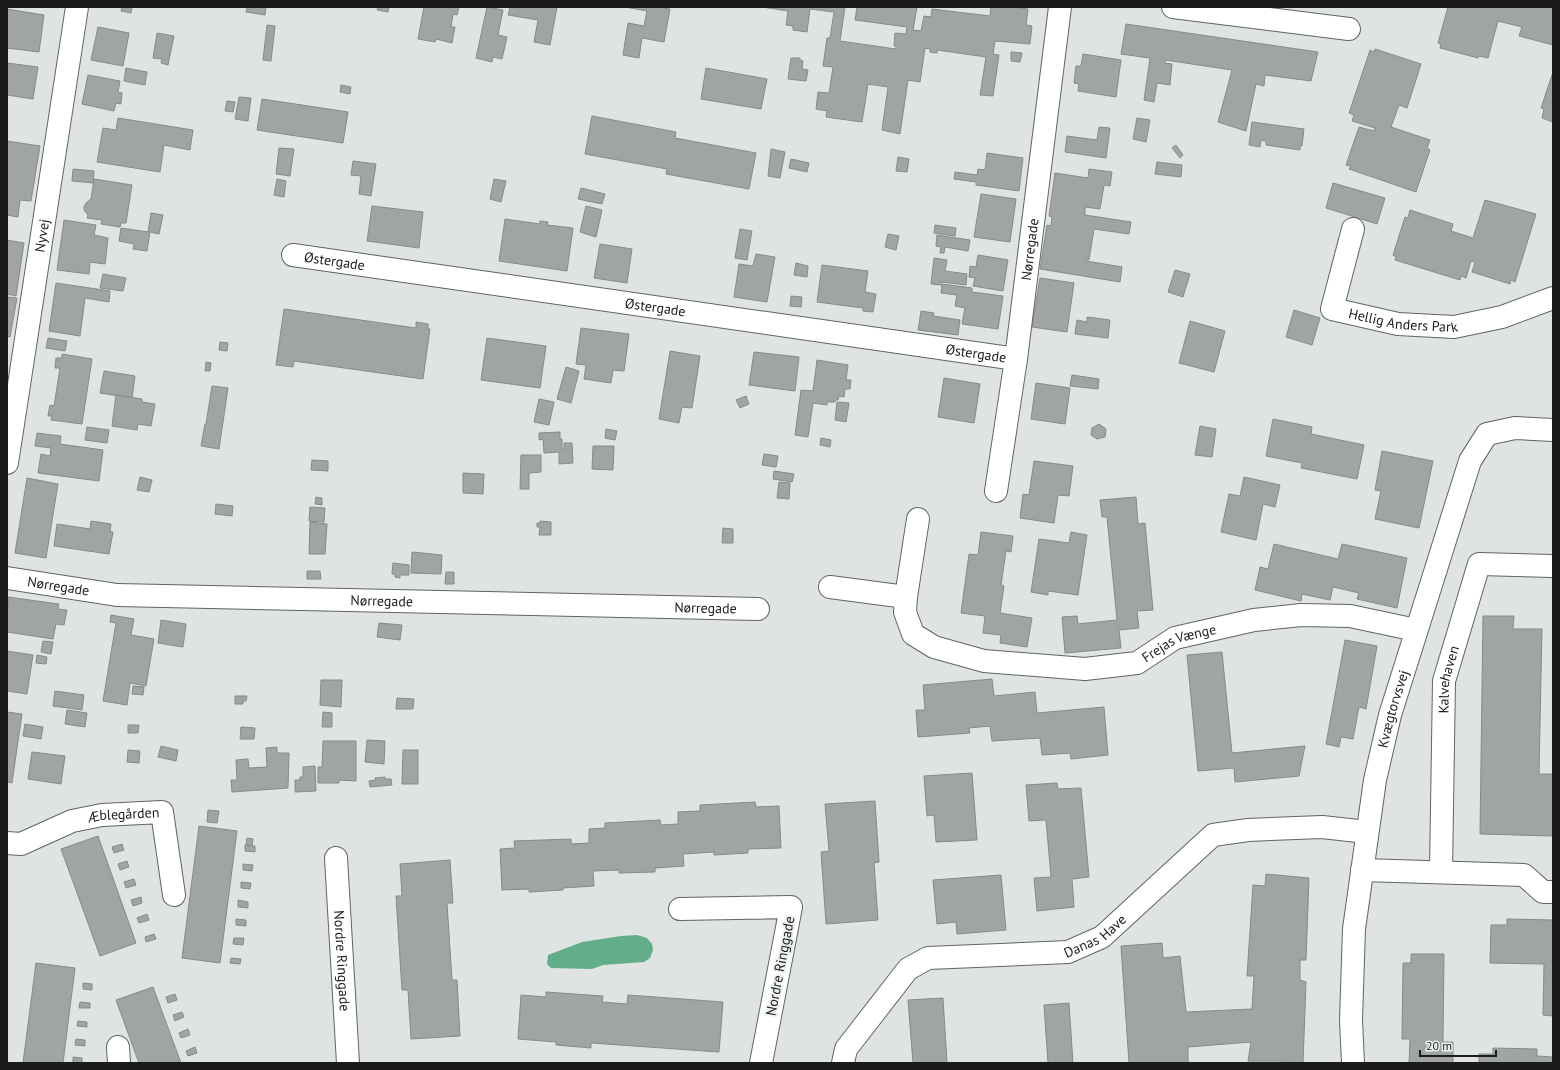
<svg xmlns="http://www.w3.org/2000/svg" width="1560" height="1070" font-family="'PT Sans',sans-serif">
<rect width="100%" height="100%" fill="#dfe3e1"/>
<path fill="#62ae8a" d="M637 935 647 938 652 944 653 950 650 958 644 962 603 965 592 969 551 968 547 964 548 955 582 942 621 936Z"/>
<g fill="#a0a5a2" stroke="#868a88">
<path d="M122 7H132L131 13 121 11Z"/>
<path d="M247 7H266L265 15 246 12Z"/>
<path d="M378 7H389L388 12 377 10Z"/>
<path d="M424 7H459L457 15 453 14 451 27H455L452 43 436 39 435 42 418 39Z"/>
<path d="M487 7 503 10 498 35 507 37 502 59 493 57 492 62 476 58Z"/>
<path d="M510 7H557L550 45 534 42 538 20 508 15Z"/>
<path d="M625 7H664V8L670 9 664 42 642 38 639 58 623 55 628 23 644 26 647 11Z"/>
<path d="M762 7H845L840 41 896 49V46H894L895 33 906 34 907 27 855 20 857 7H917L913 30 921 31 924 16 931 17 932 9 990 16 991 7H1015L1028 9 1026 25 1032 26 1030 44 995 41 993 54 999 55 993 96 980 95 986 57 937 50V53L930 52V49L925 48 920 82 908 80 900 134 882 130 888 87 868 84 862 122 826 117 827 111 816 109 818 92 829 93 833 67 823 66 827 38H830L834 12 810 9 807 32 793 30V26L786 25 788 11Z"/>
<path d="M1448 7H1553V45L1519 36 1522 27 1498 21 1488 58 1479 56 1478 58 1440 48 1441 44 1438 43Z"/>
<path d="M7 9 44 15 39 52 7 48Z"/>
<path d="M1126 24 1318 52 1311 81 1265 75 1264 86 1256 84 1246 131 1218 122 1232 70 1165 60V63L1172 64 1170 85 1157 83 1154 102 1144 100 1150 58 1121 54Z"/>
<path d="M267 25 275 26 271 61 263 60Z"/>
<path d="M98 27 129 33 123 66 91 60Z"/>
<path d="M157 33 174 36 168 65 161 63 162 59 153 58Z"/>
<path d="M1375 49 1421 64 1407 108 1399 105 1391 127 1430 140 1427 148 1430 150 1416 192 1349 169 1351 166 1346 165 1359 127 1374 131 1375 128 1352 121 1354 115 1349 113 1370 50 1374 52Z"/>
<path d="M1011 52 1022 53 1020 62 1011 61Z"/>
<path d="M1083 54 1121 60 1116 97 1078 91 1079 84 1074 83 1076 66H1081Z"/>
<path d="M791 58H800V60L803 61 802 69 808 70 806 81 788 79Z"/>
<path d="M7 63 38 67 33 99 7 95Z"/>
<path d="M126 68 147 72 145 85 124 81Z"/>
<path d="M706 68 767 79 761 109 701 99Z"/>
<path d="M1553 72V122L1542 118 1544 109 1541 108Z"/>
<path d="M88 75 120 81 118 92 122 93 121 104 116 103 114 111 82 104Z"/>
<path d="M341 85 351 87 350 94 340 92Z"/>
<path d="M239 97 251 98 248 121 235 119Z"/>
<path d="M262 99 348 112 343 143 257 130Z"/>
<path d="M227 101 235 102 233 112 225 111Z"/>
<path d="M592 116 676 132 675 138 756 153 749 189 666 174 667 169 585 154Z"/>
<path d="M118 118 193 130 190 150 164 145 160 172 97 162 103 128 116 130Z"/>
<path d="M1137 118 1150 120 1146 142 1133 139Z"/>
<path d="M1252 122 1304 129 1302 146H1300V150L1266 145V141L1261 140 1260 147 1249 145Z"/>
<path d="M1099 127 1110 128 1106 158 1065 152 1067 136 1097 140Z"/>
<path d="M7 141 40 146 31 201 20 200 18 217 7 215Z"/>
<path d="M1176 145 1183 155 1180 158 1172 148Z"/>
<path d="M279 148 294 149 290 176 276 174Z"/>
<path d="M771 149 785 152 780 178 768 176Z"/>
<path d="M987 153 1023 158 1019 191 976 185V182L954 179 955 172 977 175 978 169 985 170Z"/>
<path d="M898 157 909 159 907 172 896 171Z"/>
<path d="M791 159 809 163 807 172 789 168Z"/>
<path d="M353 161 376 164 371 196 359 194 361 176 351 175Z"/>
<path d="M1157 162 1182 165 1181 177 1155 174Z"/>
<path d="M73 169 94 171 93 183 72 181Z"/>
<path d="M1089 169 1112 172 1110 186 1104 185 1100 209 1085 207V215L1131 222 1129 234 1094 229 1089 260 1086 259V261L1122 267 1120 282 1040 269 1047 225 1051 226 1052 217 1049 216 1055 173 1088 178Z"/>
<path d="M94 179 132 185 126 223H121L120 227 101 224 102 220 87 218 88 215 84 210V206L87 202 91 199Z"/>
<path d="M277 179 286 181 284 197 274 195Z"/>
<path d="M494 179 506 181 501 202 490 199Z"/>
<path d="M1333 183 1385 198 1377 224 1326 208Z"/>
<path d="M581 188 605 194 602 204 578 199Z"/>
<path d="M981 194 1016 199 1010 242 974 237Z"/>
<path d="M1485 200 1536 214 1515 282 1511 280 1510 284 1472 272 1475 262 1471 261 1466 278 1461 276 1460 280 1395 260 1396 257 1393 255 1405 217 1408 218 1410 210 1453 224 1451 231 1473 238Z"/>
<path d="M372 206 423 212 419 248 367 241Z"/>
<path d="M586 206 602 210 596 237 580 232Z"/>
<path d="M151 213 163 215 159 234 150 232 147 251 133 249 134 244 119 241 121 228 148 232Z"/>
<path d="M505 219 540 224V221L548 222 547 225 573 228 567 271 499 261Z"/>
<path d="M64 220 96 225 94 235 108 238 105 264 90 262 89 274 57 270Z"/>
<path d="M935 225 956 228 955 236 934 233Z"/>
<path d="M740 229 752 231 747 260 735 258Z"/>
<path d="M888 234 899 236 896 250 885 247Z"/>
<path d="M937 235 970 240 968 251 945 247 944 253H940L941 247 936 246Z"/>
<path d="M7 240 24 243 16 296 7 294Z"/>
<path d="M600 244 632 249 627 283 594 278Z"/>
<path d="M756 254 775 257 767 302 734 297 739 264 753 266Z"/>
<path d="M978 255 1008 260 1003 291 973 286 975 278 969 277 970 266 976 267Z"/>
<path d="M934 258 947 260 945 271 967 274 966 285 941 282V285L931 284Z"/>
<path d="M796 263 808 266 807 277 794 275Z"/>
<path d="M822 265 868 271 865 292 876 294 873 312 863 311V308L817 302Z"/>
<path d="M1175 270 1190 274 1183 297 1168 292Z"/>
<path d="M103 274 126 278 123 291 100 288Z"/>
<path d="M1040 278 1074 283 1067 332 1032 327Z"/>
<path d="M56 283 110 291 109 302 85 298 80 336 49 331Z"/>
<path d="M942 284 972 288V292L1003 296 998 329 962 324 965 308 955 306 957 295 941 293Z"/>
<path d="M791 296 802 297 801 307 790 306Z"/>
<path d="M7 297 17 298 10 337 7 336Z"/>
<path d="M284 309 416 328V322L428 324V329H430L423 379 294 361 293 367 276 365Z"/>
<path d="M1294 310 1320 318 1312 345 1286 337Z"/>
<path d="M921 311 934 313 933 316 960 320 958 335 918 330Z"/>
<path d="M1087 317 1110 320 1108 338 1075 334 1077 320 1087 322Z"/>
<path d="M1190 321 1225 331 1214 372 1179 363Z"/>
<path d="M581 328 629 334 624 371 613 370 611 383 584 379 586 365 576 364Z"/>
<path d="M48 338 67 341 65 351 46 348Z"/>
<path d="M487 338 546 346 540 388 481 380Z"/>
<path d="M220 342 228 343 227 351 219 350Z"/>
<path d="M670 351 700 356 692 408 682 407 679 423 659 419Z"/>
<path d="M754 352 799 357 795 391 749 385Z"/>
<path d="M62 354 92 359 82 424 51 420 52 416H48L50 405 54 406 60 368H55L56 358H62Z"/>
<path d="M817 360 848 365 846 380H851L850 389H845L844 397 839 396 838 400H835V402H827V405L813 403 808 437 795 435 801 390 813 391Z"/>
<path d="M206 362 211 363 210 371H205Z"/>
<path d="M566 367 579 371 571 403 557 399Z"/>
<path d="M104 371 135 376 132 398 100 393Z"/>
<path d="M1072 375 1099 379 1098 389 1070 386Z"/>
<path d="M944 378 980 384 974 423 938 417Z"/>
<path d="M1036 383 1070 388 1065 424 1031 419Z"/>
<path d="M212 386 228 388 219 449 201 446 205 424H206Z"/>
<path d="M116 395 142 399V402L155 404 151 426 138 424 137 430 112 426Z"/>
<path d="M746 396 749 404 740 408 736 400Z"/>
<path d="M539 399 554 402 549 425 534 422Z"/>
<path d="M837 402 849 403 846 422 835 420Z"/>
<path d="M1273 419 1312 427 1311 434 1364 445 1357 479 1301 468 1302 463 1266 456Z"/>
<path d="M1099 424 1106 429 1105 437 1097 439 1091 435 1092 428Z"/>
<path d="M1200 426 1216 429 1212 457 1195 455Z"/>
<path d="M87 427 109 430 107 443 85 440Z"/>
<path d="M606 429 617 431 615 440 605 438Z"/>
<path d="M560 432V439H562V449H564V443H572L573 463 559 464V452L544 453 543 439 539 440V433Z"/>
<path d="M37 433 61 436 60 444 103 450 99 481 38 473 41 454 50 456 51 448 35 446Z"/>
<path d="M821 438 831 440 830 447 820 445Z"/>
<path d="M593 446H614L613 470 592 469Z"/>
<path d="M1382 451 1433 461 1419 528 1375 519 1381 491 1375 490Z"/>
<path d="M764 454 778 456 776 467 762 465Z"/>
<path d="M521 455H541V472L529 473V489H520Z"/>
<path d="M312 460 328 461V471L311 470Z"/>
<path d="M1034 461 1073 466 1069 496 1058 495 1054 523 1020 518 1023 494 1029 495Z"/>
<path d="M774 471 794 474 792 482 773 479Z"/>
<path d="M463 473 484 474 483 494 463 493Z"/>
<path d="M140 477 152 480 149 492 137 490Z"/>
<path d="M1244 477 1280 485 1275 507 1263 504 1256 540 1221 532 1229 494 1240 496Z"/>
<path d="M27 478 58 484 46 558 15 553Z"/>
<path d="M779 482 790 483 789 499 777 498Z"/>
<path d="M316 497 322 498V505L315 504Z"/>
<path d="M1136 497 1138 524 1145 523 1153 610 1137 611 1139 628 1119 630 1121 648 1065 653 1062 617 1077 616 1078 624 1117 620 1107 517H1102L1100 500Z"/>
<path d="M216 504 233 506 232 516 215 514Z"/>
<path d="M310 507 325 508 324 522 309 521Z"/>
<path d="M91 521 111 524 110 532H113L109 554 54 546 57 524 90 529Z"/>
<path d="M540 521 551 522V535H539L540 527H537V523H540Z"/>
<path d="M310 522 327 524 325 554H309Z"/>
<path d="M723 528 733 529V543H722Z"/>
<path d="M981 532 1013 536 1011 552 1006 551 1001 585 1004 586 1000 613 1032 618 1027 647 1000 643 1001 635 983 633 985 616 961 613 969 554 978 555Z"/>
<path d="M1071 532 1087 535 1078 595 1048 591V595L1031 592 1039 539 1069 543Z"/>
<path d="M1274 544 1338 559 1342 544 1407 558 1397 608 1357 599 1359 593 1333 587 1330 600 1302 594 1301 601 1255 590 1260 567 1268 569Z"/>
<path d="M412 552 442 555 441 574 411 573Z"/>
<path d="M393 563 409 565V575H400V578L395 577V574H392Z"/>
<path d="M307 571H320L321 579H307Z"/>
<path d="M446 572H454V584H445Z"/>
<path d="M8 597 59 604 58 609 67 610 64 625 56 624 53 639 7 632Z"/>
<path d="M111 615 134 619 131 635 154 639 146 686 130 683 127 705 103 701 116 623 110 622Z"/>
<path d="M1483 616H1514L1513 629H1542L1539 774H1553V836L1480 834Z"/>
<path d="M161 620 186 624 183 647 158 643Z"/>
<path d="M379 623 402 625 400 640 377 637Z"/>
<path d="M1345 640 1377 646 1366 709 1359 707 1353 739 1341 737 1339 747 1326 744Z"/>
<path d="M43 641 53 642 51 654 41 652Z"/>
<path d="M7 651 33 655 27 694 7 691Z"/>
<path d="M1222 652 1232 753 1305 746 1299 776 1235 782 1234 768 1198 771 1187 655Z"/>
<path d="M37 655 47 657 46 664 36 663Z"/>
<path d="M992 679 994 696 1035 692 1037 713 1104 707 1108 755 1071 759 1070 753 1042 755 1040 738 992 741 990 726 969 728 970 733 918 737 916 710H925L923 685Z"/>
<path d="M321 680H342L341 707 320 705Z"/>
<path d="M133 686 144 687 143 695 132 694Z"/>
<path d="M55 691 84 695 82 710 53 706Z"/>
<path d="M235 696H247L246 701H243V704H235Z"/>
<path d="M397 698 414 699 413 709H396Z"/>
<path d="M67 710 87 713 85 727 65 724Z"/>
<path d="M7 712 22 714 12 783 7 782Z"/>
<path d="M323 712 332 713V727H322Z"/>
<path d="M25 724 43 727 41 739 23 736Z"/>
<path d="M128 725H139L138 733H128Z"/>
<path d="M241 727 255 728 254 739H240Z"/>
<path d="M367 740 385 741 384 764 365 762Z"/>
<path d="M323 741H356V781L339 780V783H318V767H322Z"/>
<path d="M161 746 178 750 176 761 158 757Z"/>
<path d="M277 747V753H289L288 788 232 792 231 780H237L236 760 248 759 249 768 267 767 266 748Z"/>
<path d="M128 750 140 751 139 763 127 762Z"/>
<path d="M403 750H418V784H402Z"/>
<path d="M32 752 65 756 61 784 28 779Z"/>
<path d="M315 766 316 791 295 792V780H300V777H303V767Z"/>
<path d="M972 773 977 840 936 842 934 815 927 816 924 776Z"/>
<path d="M385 777V779H391L392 785 370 787 369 781 376 780 375 778Z"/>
<path d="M1057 783 1058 789 1081 788 1089 877 1072 879 1074 907 1037 911 1034 878 1051 877 1046 820 1029 821 1026 785Z"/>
<path d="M875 801 879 862 874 863 878 920 826 924 821 852 829 851 825 804Z"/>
<path d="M755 802 756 807 779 806 781 848 748 849V853L714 855V852L683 854 684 866 655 868V872L619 873V870L593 871 594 886 563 888V890L529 892V889L502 890 500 849 515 848 514 841 571 839V844L589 843V829L605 828V823L660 820 661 825 678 824V812L700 811V805Z"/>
<path d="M208 810 219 811 217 823 207 822Z"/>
<path d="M199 826 237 831 220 963 182 958Z"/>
<path d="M98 836 136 943 100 956 61 849Z"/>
<path d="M247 838 253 839 252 846 246 845Z"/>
<path d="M122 844 124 850 114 853 112 847Z"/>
<path d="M245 845 255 846V852L245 851Z"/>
<path d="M450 860 453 903H447L452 980H457L460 1036 411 1039 408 990H402L396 896H402L400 864Z"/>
<path d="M127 861 129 867 120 870 118 864Z"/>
<path d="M243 864 253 865 252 871 243 870Z"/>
<path d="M1266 874 1309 878 1306 960H1300V980L1306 982 1303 1063H1282L1283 1061H1248L1251 1042 1188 1047V1063H1129L1121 946 1162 943 1163 958 1180 956 1186 1012 1252 1009 1254 976H1247L1253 885 1265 886Z"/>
<path d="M1001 875 1006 930 957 934 956 922 937 924 933 880Z"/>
<path d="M134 879 136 885 126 888 124 882Z"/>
<path d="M241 882 251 883 250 889 241 888Z"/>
<path d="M141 897 142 903 133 906 131 900Z"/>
<path d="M238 900 248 902V908L238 907Z"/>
<path d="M147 914 149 920 139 923 137 918Z"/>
<path d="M236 919 246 920V926L236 925Z"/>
<path d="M1507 919 1553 920V1016L1543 1015 1544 964 1490 963 1491 925H1507Z"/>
<path d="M154 934 156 939 146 942 145 937Z"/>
<path d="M234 938H244L243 945 233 944Z"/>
<path d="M1411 954H1444L1443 1042H1453V1063H1409L1410 1039H1402L1403 963H1411Z"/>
<path d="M231 958 241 959 240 964 230 963Z"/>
<path d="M36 963 75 968 63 1063H23Z"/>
<path d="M83 983 92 984V990L83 989Z"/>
<path d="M153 987 181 1063H139L116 1000Z"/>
<path d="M546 992 603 996 602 1002 627 1004 628 995 723 1002 719 1052 591 1043V1048L556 1045V1042L518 1039 521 995 546 997Z"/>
<path d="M175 994 177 1000 168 1003 166 997Z"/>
<path d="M943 998 947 1063H913L908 1000Z"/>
<path d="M80 1002 90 1003V1008H79Z"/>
<path d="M1069 1003 1073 1063H1048L1044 1005Z"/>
<path d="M182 1012 184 1017 175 1021 173 1015Z"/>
<path d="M78 1021 87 1022V1027L77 1026Z"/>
<path d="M188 1029 190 1035 181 1038 179 1033Z"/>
<path d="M76 1039 85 1040V1046L75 1045Z"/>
<path d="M195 1047 197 1053 188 1056 186 1051Z"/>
<path d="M1493 1048 1537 1049V1056L1553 1057V1063H1479V1054H1493Z"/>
<path d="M73 1057 82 1058V1063H73Z"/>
</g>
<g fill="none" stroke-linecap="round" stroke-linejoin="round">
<g stroke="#606462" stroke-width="24">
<g id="minor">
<path d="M1173 7 1349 29"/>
<path id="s1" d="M1353 229 1332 309 1398 324 1454 327 1502 317 1553 298"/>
<path id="s2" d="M293 255 1016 359"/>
<path id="s3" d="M7 463 77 7"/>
<path id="s4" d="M996 491 1016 359 1060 7"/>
<path id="s5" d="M918 519 906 597 905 612 913 634 934 647 984 661 1085 669 1137 663 1175 638 1254 620 1301 615 1350 616 1416 630"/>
<path id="s6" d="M7 578 117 595 758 609"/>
<path d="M830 587 906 597"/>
<path id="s7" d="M7 843 21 844 72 821 102 815 162 812 174 895"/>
<path id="s8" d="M336 858 348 1063"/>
<path d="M1362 870 1524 875 1543 892H1553"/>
<path id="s9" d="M1441 872 1444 681 1479 564 1553 566"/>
<path d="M680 909 791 907 761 1063"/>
<path d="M118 1047 119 1063"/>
<path id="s10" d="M843 1063 846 1049 908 969 928 958 1068 952 1102 937 1213 835 1248 830 1322 827 1367 832"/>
<path id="s11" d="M1353 1063 1351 1020 1354 929 1375 780 1390 715 1470 461 1487 434 1515 428 1553 430"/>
</g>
</g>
<use href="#minor" stroke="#fff" stroke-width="22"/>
</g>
<g text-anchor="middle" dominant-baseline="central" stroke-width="4" stroke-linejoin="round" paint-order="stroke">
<g font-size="14" fill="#1a1b1a" stroke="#ecf1ee">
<text stroke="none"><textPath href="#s3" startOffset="230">Nyvej</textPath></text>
<text stroke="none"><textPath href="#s4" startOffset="244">Nørregade</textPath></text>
<text stroke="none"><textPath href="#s2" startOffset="42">Østergade</textPath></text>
<text stroke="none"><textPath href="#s2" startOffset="366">Østergade</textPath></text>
<text stroke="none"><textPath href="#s1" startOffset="155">Hellig Anders Park</textPath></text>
<text stroke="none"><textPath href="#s2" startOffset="690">Østergade</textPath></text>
<text stroke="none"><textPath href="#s6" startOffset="52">Nørregade</textPath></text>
<text stroke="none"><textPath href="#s6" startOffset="376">Nørregade</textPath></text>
<text stroke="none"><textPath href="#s6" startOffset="700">Nørregade</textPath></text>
<text stroke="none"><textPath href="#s5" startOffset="395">Frejas Vænge</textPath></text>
<text stroke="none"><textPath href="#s9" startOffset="193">Kalvehaven</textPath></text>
<text stroke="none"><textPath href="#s11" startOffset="358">Kvægtorvsvej</textPath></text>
<text stroke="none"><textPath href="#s7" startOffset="122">Æblegården</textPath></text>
<text stroke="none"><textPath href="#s10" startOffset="310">Danas Have</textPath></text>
<text stroke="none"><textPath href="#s8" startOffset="103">Nordre Ringgade</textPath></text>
<text transform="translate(780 966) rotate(-79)">Nordre Ringgade</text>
</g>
</g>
<rect width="1560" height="1070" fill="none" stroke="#1a1b1a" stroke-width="16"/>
<path d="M1420 1050v6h76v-6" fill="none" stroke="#1a1b1a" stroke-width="2"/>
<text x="1426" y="1050" font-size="12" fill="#1a1b1a" stroke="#ecf1ee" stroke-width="3" paint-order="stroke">20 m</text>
</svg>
